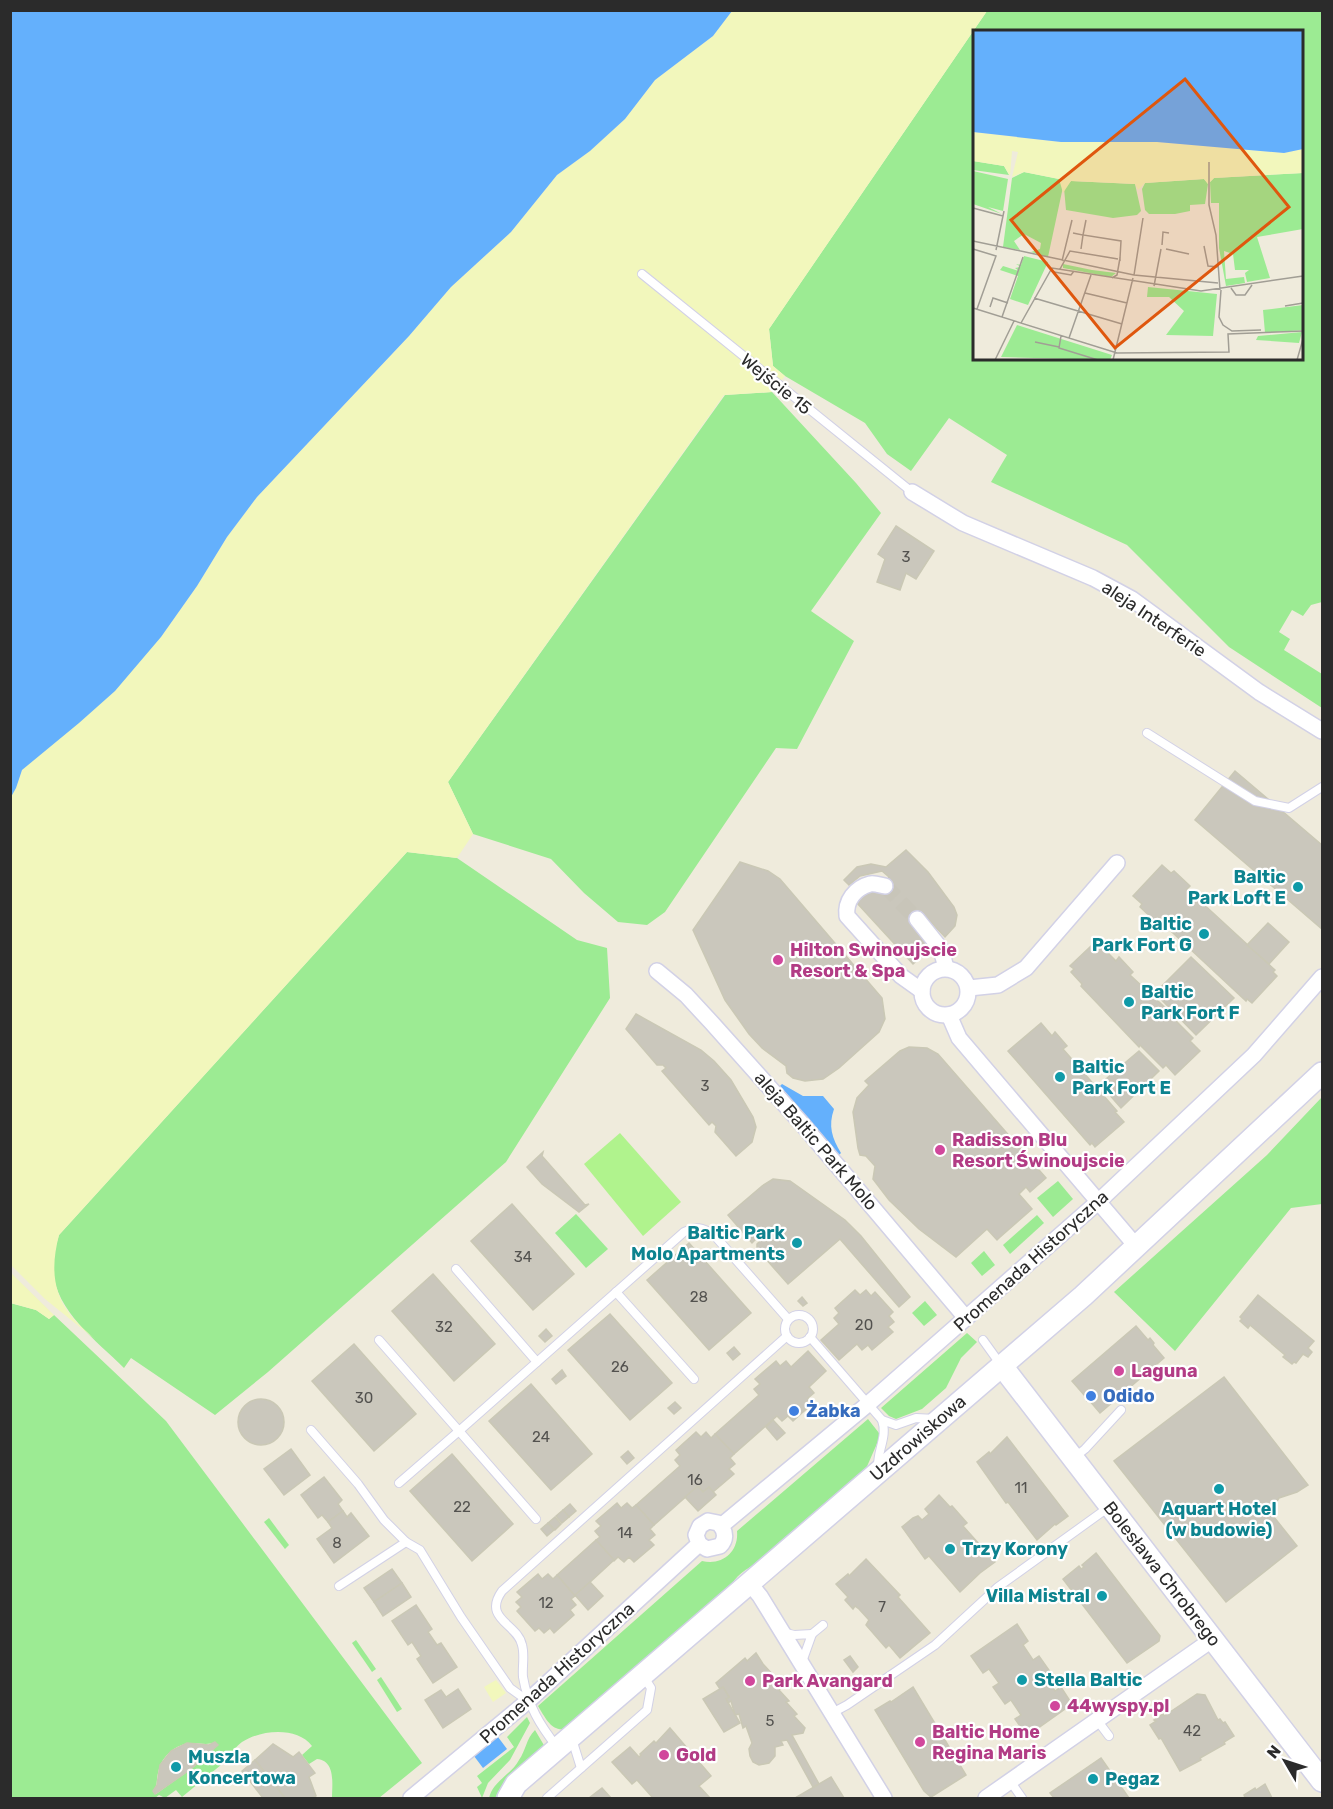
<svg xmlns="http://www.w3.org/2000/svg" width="1333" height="1809" font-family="Rubik,sans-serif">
<rect width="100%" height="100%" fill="#efebdc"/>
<g fill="#9ceb93" fill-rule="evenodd">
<path d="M987 11H1322V602L1311 605 1303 616 1292 610 1279 632 1290 639 1284 650 1322 674V708L1229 647 1127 545 991 482 1007 455 949 418 911 471 887 454 865 423 785 376 773 366 769 329ZM974 32H1302V358H974Z"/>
<path d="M772 392 856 483 881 513 811 611 854 641 797 749 776 748 665 912 647 925 618 922 584 893 551 859 473 834 448 782 725 395Z"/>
<path d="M407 852 457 858 577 940 607 948 610 998 506 1162 268 1372 215 1415 131 1358 124 1368C94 1338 48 1306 53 1258 54 1250 57 1242 59 1235Z"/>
<path d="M1322 1097V1204L1291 1208 1175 1351 1114 1292 1267 1155Z"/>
<path d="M1058 1181 1073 1199 1053 1217 1037 1198Z"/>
<path d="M576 1214 608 1249 586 1268 555 1233Z"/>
<path d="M1037 1215 1044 1223 1010 1254 1003 1245Z"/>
<path d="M984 1251 995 1265 982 1276 971 1263Z"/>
<path d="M925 1301 937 1315 924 1326 912 1313Z"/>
<path d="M10 1303 36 1310 49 1319 54 1315 166 1421 422 1763 379 1798H332C332 1784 336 1761 317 1759L309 1764 302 1755 312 1746C297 1726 260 1730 242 1742 235 1747 232 1754 226 1758L227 1760 182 1797 176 1790 165 1798 159 1795 155 1798H11ZM215 1742 218 1745 191 1769 156 1794 153 1791C158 1785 156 1781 158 1773 160 1760 170 1749 182 1745 193 1740 205 1747 215 1742Z"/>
<path d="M967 1333 977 1342 961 1358 946 1388 922 1409 896 1419 889 1416 881 1408Z"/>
<path d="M868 1419 879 1433V1439L865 1471 760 1562C747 1568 734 1576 729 1590L566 1729C551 1732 545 1717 538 1706L702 1561C722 1566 739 1552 737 1531Z"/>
<path d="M269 1518 289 1545 285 1549 264 1522Z"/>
<path d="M356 1640 376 1669 372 1672 352 1643Z"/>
<path d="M381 1677 402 1709 397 1712 377 1680Z"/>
<path d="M527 1717 530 1723 510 1760 488 1783 482 1798 477 1787 482 1783 477 1776 514 1747 507 1737Z"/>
<path d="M535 1730 545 1747 502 1786 495 1798H489C493 1781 511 1775 519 1760 526 1750 526 1739 535 1730Z"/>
</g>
<g fill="#f2f7bc">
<path d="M732 11H987L769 329 773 366 785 376 772 392 724 395 448 782 473 834 457 858 407 852 59 1235C52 1262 51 1289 69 1313 76 1323 87 1332 96 1340L45 1299 11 1265 10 797 16 788 22 770 161 637 197 586 227 537 257 497 409 336 451 287 511 232 557 175 590 151 625 119 655 80 713 36Z"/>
<path d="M11 1273 54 1315 49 1319 36 1310 11 1303Z"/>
<path d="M496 1680 506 1693 493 1702 484 1687Z"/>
</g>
<path fill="#b0f38d" d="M620 1133 681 1202 643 1236 584 1164Z"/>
<g fill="#64b0fc">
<path d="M11 10 732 11 713 36 655 80 625 119 590 151 557 175 511 232 451 287 409 336 257 497 227 537 197 586 161 637 115 691 79 723 22 770 16 788 11 797Z"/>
<path d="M782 1084 803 1096H823L834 1109C828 1126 832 1138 841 1153L839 1155 780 1086Z"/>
<path d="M498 1737 507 1749 483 1768 474 1756Z"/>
</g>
<g fill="#cac7bc" stroke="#cac8b5" stroke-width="1.5">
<path d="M896 526 934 551 916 579 906 573 900 590 877 582 885 559 878 554Z"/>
<path d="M1235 771 1322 845V929L1195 820Z"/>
<path d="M906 850 928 872 954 907 957 915 955 926 945 937 925 916 917 919 913 927 930 949 913 964 856 902 862 894 885 886 889 877 882 871 860 876 849 885 844 880 857 867 871 864 886 867Z"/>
<path d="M740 862 768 871 780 879 882 998 885 1019 879 1032 839 1068 823 1079 805 1081 793 1078 787 1073 786 1066 762 1048 749 1034 725 1000 693 930Z"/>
<path d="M1162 865 1171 873 1174 871 1190 886 1187 889 1275 970 1273 972 1277 976 1252 1003 1247 999 1246 1001 1159 920 1156 922 1140 907 1142 904 1133 896Z"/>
<path d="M1268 923 1289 942 1269 964 1247 945Z"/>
<path d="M1099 944 1116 961 1119 957 1133 972 1130 975 1172 1014 1170 1015 1193 1038 1190 1041 1200 1051 1175 1075 1166 1065 1163 1068 1140 1045 1139 1047 1081 986 1082 984 1071 972 1074 969 1070 966 1091 946 1094 949Z"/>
<path d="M1191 957 1234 998 1196 1035 1155 993Z"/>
<path d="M636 1014 701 1050 714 1061 731 1080 753 1117 756 1127 752 1142 736 1156 715 1132 716 1126 712 1122 709 1125 662 1071 666 1068 663 1065H657L626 1029Z"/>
<path d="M1041 1023 1052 1036 1055 1032 1067 1046 1063 1049 1117 1111 1115 1112 1124 1122 1095 1147 1092 1143 1090 1145 1008 1051Z"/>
<path d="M909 1047 927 1048 938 1054 1046 1178 1030 1192 1026 1187 1019 1194 1032 1209 999 1238 997 1240 987 1229 956 1257 919 1229 889 1200 873 1179 875 1166 866 1156 860 1155 858 1148 853 1112 857 1098 869 1085 865 1081 900 1051Z"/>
<path d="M1139 1051 1159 1071 1121 1108 1100 1084Z"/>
<path d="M543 1152 542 1156 585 1205 589 1204 579 1212 542 1184 527 1167Z"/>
<path d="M773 1179 790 1181 845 1220 861 1236 910 1297 899 1307 840 1239 788 1284 757 1249V1244L760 1241 757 1238 752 1243 728 1215 762 1186Z"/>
<path d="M512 1204 574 1274 533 1310 471 1241Z"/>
<path d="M689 1243 751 1313 709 1350 647 1280Z"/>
<path d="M433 1274 495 1344 454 1381 392 1311Z"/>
<path d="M855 1290 860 1295 866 1290 871 1296 875 1292 893 1312 889 1316 894 1322 888 1327 893 1332 872 1350 868 1345 862 1350 857 1344 839 1360 821 1340 839 1324 834 1318 839 1313 835 1308Z"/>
<path d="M1258 1295 1314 1341 1308 1348 1312 1352 1308 1357 1303 1354 1296 1363 1294 1362 1292 1364 1283 1357 1285 1355 1250 1325 1248 1328 1240 1321 1242 1319 1240 1317Z"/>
<path d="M802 1297 807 1303 803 1306 798 1301Z"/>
<path d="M610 1314 672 1383 630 1420 568 1350Z"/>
<path d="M1136 1326 1148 1340 1150 1338 1154 1343 1153 1345 1164 1358 1100 1413 1089 1400 1087 1401 1085 1396 1072 1381Z"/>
<path d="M546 1329 552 1336 545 1342 539 1336Z"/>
<path d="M354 1344 416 1414 374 1451 312 1381Z"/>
<path d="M734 1347 740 1354 733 1360 727 1353Z"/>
<path d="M808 1351 826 1371 809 1387 814 1393 808 1398 813 1403 793 1421 788 1416 782 1421 777 1416 734 1454 715 1434 759 1395 754 1389 760 1384 755 1379 776 1361 780 1366 786 1361 791 1367Z"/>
<path d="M562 1370 566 1376 556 1384 552 1379Z"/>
<path d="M1224 1377 1308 1485 1297 1492 1279 1498 1270 1512 1297 1546 1226 1602 1114 1461Z"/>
<path d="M531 1384 592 1454 551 1490 489 1421Z"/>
<circle cx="261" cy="1422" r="23"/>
<path d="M675 1402 681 1408 674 1414 668 1408Z"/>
<path d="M773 1420 785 1433 777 1440 766 1427Z"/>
<path d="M696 1432 701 1437 706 1432 711 1438 715 1434 734 1454 730 1458 735 1464 729 1469 734 1474 713 1492 709 1487 703 1492 698 1486 654 1525 636 1505 680 1466 675 1460 680 1455 676 1450Z"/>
<path d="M1007 1437 1068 1516 1056 1525 1055 1524 1037 1540 1008 1502 1006 1503 977 1462 989 1452 990 1454Z"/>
<path d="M291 1449 310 1475 284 1495 264 1469Z"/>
<path d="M628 1451 634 1458 627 1464 621 1457Z"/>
<path d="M452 1454 513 1524 472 1561 410 1491Z"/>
<path d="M324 1477 342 1500 338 1504 343 1511 328 1522 322 1515 318 1518 301 1495Z"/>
<path d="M698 1486 703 1492 709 1487 716 1495 698 1511 685 1497Z"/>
<path d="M939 1495 950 1507 952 1506 967 1523 963 1526 995 1562 980 1573 960 1592 929 1556 925 1559 902 1527 913 1518 918 1516 922 1520 929 1514 925 1509Z"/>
<path d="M617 1503 621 1508 627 1503 632 1508 636 1505 654 1525 650 1529 655 1535 649 1540 654 1545 634 1562 629 1557 624 1562 618 1557 614 1561 596 1540 600 1537 595 1531 601 1526 596 1521Z"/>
<path d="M570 1504 576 1511 569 1517 563 1510Z"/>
<path d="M563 1510 569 1517 562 1523 556 1516Z"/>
<path d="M343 1511 347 1517 351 1513 369 1536 334 1563 317 1539 332 1528 328 1522Z"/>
<path d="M555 1517 561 1524 555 1530 548 1523Z"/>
<path d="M548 1523 554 1530 547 1536 541 1529Z"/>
<path d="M596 1540 614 1560 575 1596 557 1575Z"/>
<path d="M1096 1553 1160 1636 1159 1641 1127 1663 1063 1579 1079 1566 1081 1569 1084 1567 1082 1565Z"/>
<path d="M866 1559 900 1595 898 1597 930 1633 900 1658 889 1645 886 1648 866 1625 869 1620 859 1609 855 1606 853 1609 845 1600 848 1597 836 1584 848 1574 849 1576Z"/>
<path d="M392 1569 402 1583 374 1602 364 1588Z"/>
<path d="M538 1574 542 1579 548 1574 553 1579 557 1575 575 1596 571 1599 576 1605 570 1610 574 1615 554 1633 550 1628 544 1633 539 1628 535 1631 517 1611 521 1607 516 1602 522 1597 517 1592Z"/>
<path d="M590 1582 603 1596 588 1610 575 1595Z"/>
<path d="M402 1583 411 1597 383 1616 374 1602Z"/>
<path d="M416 1605 432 1629 428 1632 437 1645 441 1643 457 1667 433 1683 417 1659 421 1656 412 1642 408 1645 392 1621Z"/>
<path d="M1017 1624 1028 1641 1023 1645 1033 1660 1039 1656 1051 1673 1045 1677 1055 1691 1061 1687 1072 1704 1027 1736 1015 1719 1021 1715 1011 1700 1005 1704 993 1687 999 1683 989 1669 983 1673 971 1656Z"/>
<path d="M756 1653 763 1664 774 1676 771 1677 781 1688 779 1690 789 1701 786 1702 797 1714 794 1716 805 1728 803 1733 792 1735 819 1784 813 1787 787 1740 781 1741 783 1745 775 1747V1756L769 1763 759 1765 753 1762 750 1756 749 1749 752 1743 746 1726 743 1728 739 1714 735 1715 731 1701 728 1703 726 1699 729 1697 723 1687 720 1689 716 1683 745 1658 747 1661Z"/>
<path d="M850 1656 858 1667 853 1672 844 1660Z"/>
<path d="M723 1687 729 1697 726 1699 740 1723 724 1732 703 1699Z"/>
<path d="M913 1687 966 1775 931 1797 924 1791 875 1710 890 1701 891 1702Z"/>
<path d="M458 1689 471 1709 443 1728 425 1700 441 1690 446 1697Z"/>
<path d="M1197 1694 1205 1695 1218 1720 1220 1719 1223 1723 1225 1722 1234 1736 1224 1742 1225 1744 1200 1758 1201 1760 1180 1771 1161 1738 1159 1739 1150 1725 1156 1721 1154 1720 1163 1714 1164 1716Z"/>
<path d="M670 1728 711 1776 699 1786 710 1798H653L637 1780 632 1784 612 1762 630 1747 639 1757 641 1755 640 1754 654 1741 656 1743Z"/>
<path d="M215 1742 218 1745 191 1769 155 1794 153 1791 157 1785 160 1765 171 1751 187 1743 209 1745Z"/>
<path d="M273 1744 293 1757 299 1752 315 1773 309 1777 316 1796 312 1798H285L255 1760Z"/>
<path d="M1101 1758 1129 1798H1054L1050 1793Z"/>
<path d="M255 1760 285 1798H263L242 1771Z"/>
<path d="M831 1777 844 1798H795Z"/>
<path d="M1265 1784 1272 1798H1243L1245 1797 1244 1795 1255 1788 1256 1790Z"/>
<path d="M602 1788 611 1798H589Z"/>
</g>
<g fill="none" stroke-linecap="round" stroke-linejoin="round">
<path stroke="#c8c5b9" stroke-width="15" stroke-dasharray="15 8" stroke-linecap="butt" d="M885 886 917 919"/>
<g stroke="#d2d1e6" stroke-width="10">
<g id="lane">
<path d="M642 274 912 492"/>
<path d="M1147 733 1255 801 1289 808 1322 787"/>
<path d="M456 1269 537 1362"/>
<path d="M616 1292 694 1379"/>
<circle cx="799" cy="1329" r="14"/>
<path d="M810 1337 882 1420 896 1425 916 1418 936 1419"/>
<path d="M379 1340 459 1431 684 1232C696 1226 702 1227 714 1235L788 1319"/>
<path d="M983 1340 1001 1365"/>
<path d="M311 1430 358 1484 384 1520 406 1542 420 1550 461 1617 510 1688 528 1701"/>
<path d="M1075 1457 1085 1449 1121 1410"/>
<path d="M878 1468C877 1450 888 1437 882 1420"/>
<path d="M399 1483 459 1431 536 1519"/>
<path d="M339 1586 406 1542"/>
<path d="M786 1633 794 1635 812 1634 802 1662"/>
<path d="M812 1634 823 1625"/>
<path d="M832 1713 847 1705 935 1645 998 1587 1109 1507"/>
<path d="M1097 1720 1109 1736"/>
<path d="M572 1739 581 1768"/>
<path d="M557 1747C540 1725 528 1706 523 1677 522 1667 525 1655 522 1645 518 1624 482 1619 502 1591L787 1336"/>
<path d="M1010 1781 1022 1798"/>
<path d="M547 1798 647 1710 651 1688 644 1677"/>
</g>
</g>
<g stroke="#d2d1e6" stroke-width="18">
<g id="street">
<path d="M912 492 963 523 1093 578 1132 599 1259 692 1322 731"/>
<path d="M885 886C880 885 874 883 870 884 855 888 845 901 847 916L901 976 922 991"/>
<path d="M917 919 941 949 946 968"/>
<circle cx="945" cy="992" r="23"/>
<path d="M657 971 686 995 711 1022 803 1125 966 1318"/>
<path d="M969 988 998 985 1026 968 1117 863"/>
<path d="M949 1015 959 1038 1136 1246"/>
<path d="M699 1544 707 1549 720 1546C726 1540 726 1533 721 1526"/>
<path d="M750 1584 760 1596 884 1798"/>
<path d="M411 1798 528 1701 699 1544 696 1535 700 1526 708 1521 718 1523 721 1526 868 1404 1098 1202 1254 1055 1322 977"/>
<path d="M986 1798 1213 1639"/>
</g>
</g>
<g stroke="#d2d1e6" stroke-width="24">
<g id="secondary">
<path d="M1002 1366 1322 1781"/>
<path d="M508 1798 516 1784 1083 1296 1322 1073"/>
</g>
</g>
<use href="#lane" stroke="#fff" stroke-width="8"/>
<use href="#street" stroke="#fff" stroke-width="15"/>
<use href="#secondary" stroke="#fff" stroke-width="21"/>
</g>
<g fill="#0f9aa8" stroke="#fff" stroke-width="2">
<circle cx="1298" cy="887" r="6"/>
<circle cx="1204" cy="934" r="6"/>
<circle cx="1129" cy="1002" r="6"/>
<circle cx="1060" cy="1077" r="6"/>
<circle cx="797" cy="1243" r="6"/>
<circle cx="1219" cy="1489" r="6"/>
<circle cx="950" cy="1549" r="6"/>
<circle cx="1102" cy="1596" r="6"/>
<circle cx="1022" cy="1680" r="6"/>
<circle cx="176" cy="1767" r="6"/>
<circle cx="1093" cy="1779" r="6"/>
</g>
<g fill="#d1479c" stroke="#fff" stroke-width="2">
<circle cx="778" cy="960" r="6"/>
<circle cx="940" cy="1150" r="6"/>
<circle cx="1119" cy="1371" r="6"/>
<circle cx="750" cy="1681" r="6"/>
<circle cx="1055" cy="1706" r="6"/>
<circle cx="920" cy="1742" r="6"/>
<circle cx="664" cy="1755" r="6"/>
</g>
<g fill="#3f7fe0" stroke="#fff" stroke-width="2">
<circle cx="1091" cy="1396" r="6"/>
<circle cx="794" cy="1411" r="6"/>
</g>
<g text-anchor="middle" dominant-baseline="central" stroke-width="4.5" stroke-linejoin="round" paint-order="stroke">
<g font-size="15" fill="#53524f">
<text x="906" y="557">3</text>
<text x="705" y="1086">3</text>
<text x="523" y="1257">34</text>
<text x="699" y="1297">28</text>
<text x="864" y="1325">20</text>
<text x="444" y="1327">32</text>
<text x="620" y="1367">26</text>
<text x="364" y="1398">30</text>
<text x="541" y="1437">24</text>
<text x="695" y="1480">16</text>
<text x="1021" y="1488">11</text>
<text x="462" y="1507">22</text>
<text x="625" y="1533">14</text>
<text x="337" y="1543">8</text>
<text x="546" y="1603">12</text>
<text x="882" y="1607">7</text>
<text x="770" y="1721">5</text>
<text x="1192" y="1731">42</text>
</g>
<g font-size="18" fill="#2b2b2b" stroke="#fff">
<text transform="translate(776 384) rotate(39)">Wejście 15</text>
<text transform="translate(1154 619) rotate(34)">aleja Interferie</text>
<text transform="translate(816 1141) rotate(49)">aleja Baltic Park Molo</text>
<text transform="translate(1031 1261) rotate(-42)">Promenada Historyczna</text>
<text transform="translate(918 1438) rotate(-41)">Uzdrowiskowa</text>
<text transform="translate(1162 1574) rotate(52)">Bolesława Chrobrego</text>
<text transform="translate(557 1673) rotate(-42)">Promenada Historyczna</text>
</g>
<g font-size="18" font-weight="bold" fill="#0d838f" stroke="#fff" text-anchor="start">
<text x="1286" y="877" text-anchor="end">Baltic<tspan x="1286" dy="21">Park Loft E</tspan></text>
<text x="1192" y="924" text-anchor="end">Baltic<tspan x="1192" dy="21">Park Fort G</tspan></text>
<text x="1141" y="992">Baltic<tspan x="1141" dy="21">Park Fort F</tspan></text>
<text x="1072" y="1067">Baltic<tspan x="1072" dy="21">Park Fort E</tspan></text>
<text x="785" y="1233" text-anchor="end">Baltic Park<tspan x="785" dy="21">Molo Apartments</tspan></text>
<text x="1219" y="1509" text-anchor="middle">Aquart Hotel<tspan x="1219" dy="21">(w budowie)</tspan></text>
<text x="962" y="1549">Trzy Korony</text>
<text x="1090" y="1596" text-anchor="end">Villa Mistral</text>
<text x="1034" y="1680">Stella Baltic</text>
<text x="188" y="1757">Muszla<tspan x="188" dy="21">Koncertowa</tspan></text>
<text x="1105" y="1779">Pegaz</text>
</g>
<g font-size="18" font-weight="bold" fill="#b23c85" stroke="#fff" text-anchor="start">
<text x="790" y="950">Hilton Swinoujscie<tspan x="790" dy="21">Resort &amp; Spa</tspan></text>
<text x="952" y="1140">Radisson Blu<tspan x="952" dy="21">Resort Świnoujscie</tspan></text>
<text x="1131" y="1371">Laguna</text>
<text x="762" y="1681">Park Avangard</text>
<text x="1067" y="1706">44wyspy.pl</text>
<text x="932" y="1732">Baltic Home<tspan x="932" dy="21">Regina Maris</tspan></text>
<text x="676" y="1755">Gold</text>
</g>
<g font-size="18" font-weight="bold" fill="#366cbe" stroke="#fff" text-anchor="start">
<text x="1103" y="1396">Odido</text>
<text x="806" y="1411">Żabka</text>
</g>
</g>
<g transform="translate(973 30)">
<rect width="330" height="330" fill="#efebdc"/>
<path d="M0 131 31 136 36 145 0 140ZM0 141 35 149 30 181 15 177 29 184 0 174ZM51 142 86 149 90 157 75 227 58 222 67 219 68 213 51 204 41 211 47 220 30 217 39 148ZM330 143V199L284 207 297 248 274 252 272 243 276 240H262L260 224 251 221 253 249 271 247 272 253 253 256 246 218V173H238L237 152 241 148ZM231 149 235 154 232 174 217 175V181L202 184H176L172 180 169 159 172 153ZM98 151 162 154 168 181 164 185 140 188 93 180 91 158ZM51 226 75 232 55 275 37 269 45 246 27 240 30 236 46 241 42 238 48 237 43 234 48 235ZM90 234 119 240 143 243 138 247 90 238ZM175 257 244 264 240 306 193 305 211 281 196 267H174ZM330 275V300L292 303 290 280ZM44 295 139 325 137 330 28 327ZM329 302 326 313 283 310 285 306Z" fill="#9ceb93"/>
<path d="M0 102 88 112H184L311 123 330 119V143L241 148 235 154 231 149 172 153 165 160 162 154 98 151 90 163 86 149 51 142 39 147 45 122 39 121 37 146 31 136 0 131Z" fill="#f2f7bc"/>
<path d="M0 0H330V119L311 123 184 112H88L0 102Z" fill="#64b0fc"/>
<path fill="none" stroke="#a19e95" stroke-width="1.5" d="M236 132V175L243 205 247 260M0 178 30 186M113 190 110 205 148 211 147 228M100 203 110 205 108 219M0 211 161 245 245 253M189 215 190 202 196 203M231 216 235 236 246 237M0 219 23 226 4 279M193 219 216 224M23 220 31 181M89 231 99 190M87 239 97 221 145 229M81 242 98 245 101 241M161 245 170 188M139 248 144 245 147 228V231M181 256 188 219M258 258 263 265H272L279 255M248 260 246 287 250 295 259 301 288 300M112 263 154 273M61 268 149 294M312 276 330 273M17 277 20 268 35 273M0 278 144 323 256 322 255 304 330 301M29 287 50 227M48 293 79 238 228 261 330 246M88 306 86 318 125 330M96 308 118 245M62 312 86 317M22 330 41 291M140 330 160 248M324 330 330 309"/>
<path fill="#df570e" fill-opacity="0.15" stroke="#df570e" stroke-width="3" d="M212 49 316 177 142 318 38 190Z"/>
<rect width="330" height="330" fill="none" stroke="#2b2b2b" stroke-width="3"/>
</g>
<rect width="1333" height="1809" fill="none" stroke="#2b2b2b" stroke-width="24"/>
<g transform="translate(1285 1761) rotate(309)" stroke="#ffffff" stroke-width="4.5" paint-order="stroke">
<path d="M0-4.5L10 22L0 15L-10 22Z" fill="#2b2b2b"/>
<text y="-9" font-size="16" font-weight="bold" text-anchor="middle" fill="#2b2b2b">N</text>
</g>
</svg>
